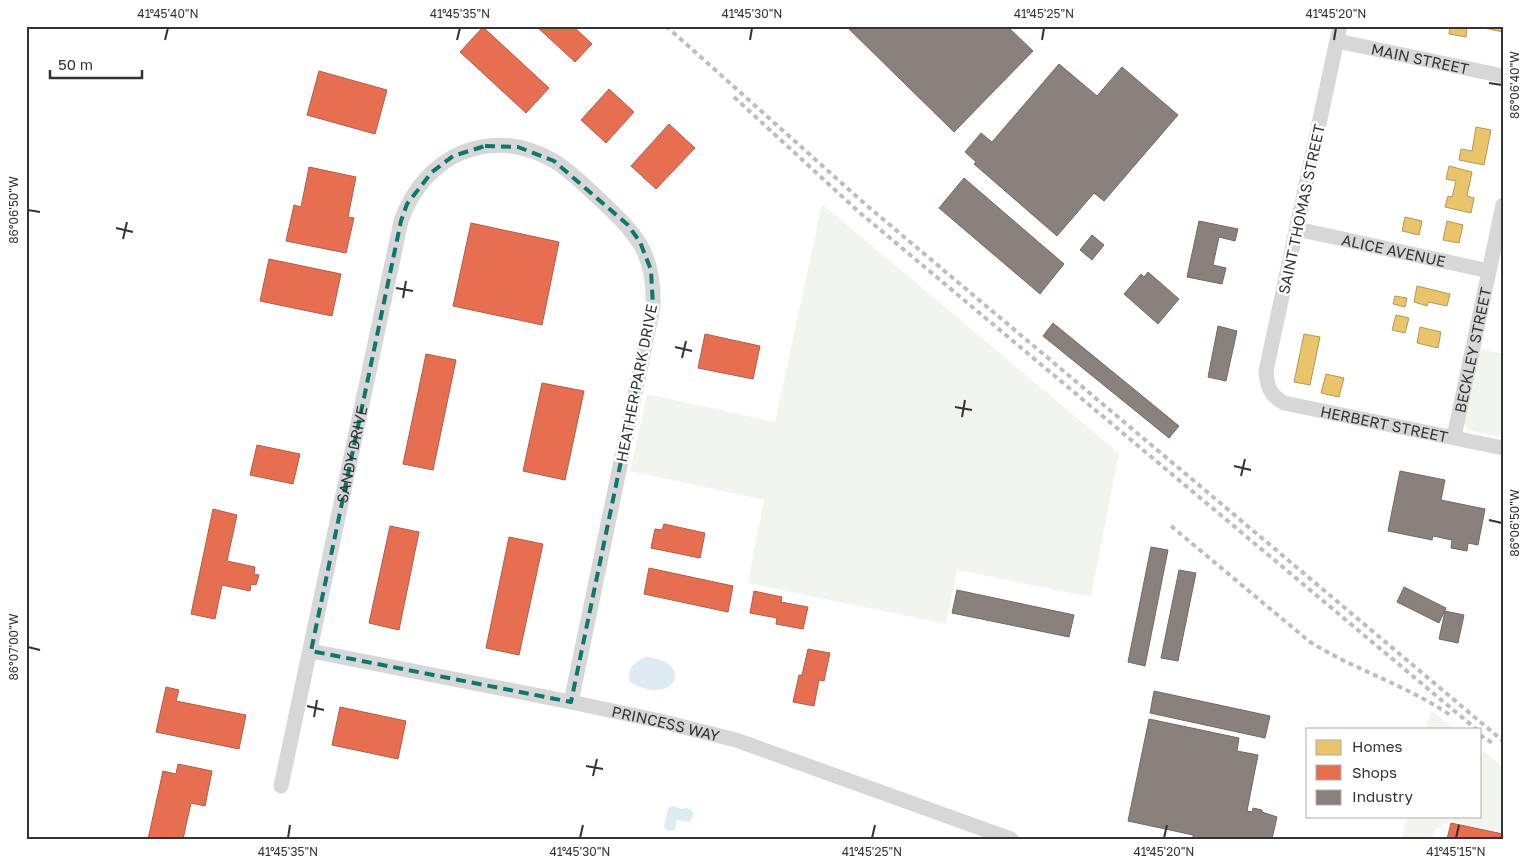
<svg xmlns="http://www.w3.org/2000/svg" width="1529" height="865" font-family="'Golos Text',sans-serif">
<rect width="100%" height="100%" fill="#fff"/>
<g fill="#f1f5ed">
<path d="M822 204 1119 453 1091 597 957 570 946 624 748 583 764 500 630 471 647 394 775 422Z"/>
<path d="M1480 349 1503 354V438L1468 430 1464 424Z"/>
<path d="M1431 710 1455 729H1426Z"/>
<path d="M1480 748 1503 767V833L1449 821 1434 831 1432 839H1402L1407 816H1480Z"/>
</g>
<g fill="#ddebf3">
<path d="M646 657C696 661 675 709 630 682 626 669 635 661 646 657Z"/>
<path d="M674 806 681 809 688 808 693 812V815L691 821 688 822 677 820 675 830 668 831 664 826C665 822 668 809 669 807Z"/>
</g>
<g fill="#e9c46a" stroke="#b2985a">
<path d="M1450 26H1467L1466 37 1449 34Z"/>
<path d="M1485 26H1503V32L1484 28Z"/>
<path d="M1476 127 1491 130 1484 165 1459 160 1461 149 1472 151Z"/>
<path d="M1449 166 1472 172 1467 196 1474 198 1471 213 1445 207 1448 196 1452 197 1456 181 1446 179Z"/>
<path d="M1405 217 1422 221 1419 235 1402 231Z"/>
<path d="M1447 221 1463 225 1459 243 1443 240Z"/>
<path d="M1417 286 1450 294 1447 306 1428 302 1427 306 1414 302Z"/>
<path d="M1395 296 1407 298 1405 307 1393 304Z"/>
<path d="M1396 315 1409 318 1405 333 1392 330Z"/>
<path d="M1420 327 1441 332 1438 348 1417 343Z"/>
<path d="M1304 334 1320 337 1310 385 1294 382Z"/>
<path d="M1326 374 1344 378 1339 397 1321 393Z"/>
</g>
<g fill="#e76f51" stroke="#b15d48">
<path d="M536 26H573L592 44 575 62Z"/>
<path d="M483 27 549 88 526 113 460 52Z"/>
<path d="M319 71 387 90 375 134 307 115Z"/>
<path d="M609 89 634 112 606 143 581 120Z"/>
<path d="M669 124 695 148 656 189 631 166Z"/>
<path d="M309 167 356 177 348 217 354 218 346 253 286 241 294 205 301 207Z"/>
<path d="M471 223 559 242 542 325 453 306Z"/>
<path d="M269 259 341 274 332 316 260 301Z"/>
<path d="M705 334 760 346 753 379 698 368Z"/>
<path d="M426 354 456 360 433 470 403 464Z"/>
<path d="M542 383 584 391 565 480 523 471Z"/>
<path d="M257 445 300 454 293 484 250 475Z"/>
<path d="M213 509 237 515 227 561 255 567 254 574 259 575 256 585 251 584 250 591 222 585 215 619 191 614Z"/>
<path d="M664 524 705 533 700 558 651 548 655 529 662 530Z"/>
<path d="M390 526 419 532 399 630 369 623Z"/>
<path d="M509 537 543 544 519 655 486 648Z"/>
<path d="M649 568 733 586 728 612 644 594Z"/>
<path d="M754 591 782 597 781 602 808 607 803 629 776 624 777 618 750 613Z"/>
<path d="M808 649 830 653 824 681 819 680 814 706 793 702 799 675H802Z"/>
<path d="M166 687 179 690 176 701 246 715 239 749 156 732Z"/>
<path d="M340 707 406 721 398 759 332 745Z"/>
<path d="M178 764 212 771 205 806 191 803 183 839H148L163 771 176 774Z"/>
<path d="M1451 823 1503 834V839H1447Z"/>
</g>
<g fill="#8a817c" stroke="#706a66">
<path d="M846 26H1007L1033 51 954 132Z"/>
<path d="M1059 64 1097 96 1122 67 1178 115 1104 201 1094 193 1057 236 974 164 976 162 965 152 981 133 992 142Z"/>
<path d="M964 178 1064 264 1040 294 939 208Z"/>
<path d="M1199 221 1238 229 1235 241 1219 237 1213 265 1226 268 1222 284 1187 277Z"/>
<path d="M1092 235 1104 245 1092 260 1080 250Z"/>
<path d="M1148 272 1179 299 1158 324 1124 294 1141 274 1144 277Z"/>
<path d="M1053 323 1179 426 1169 438 1043 336Z"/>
<path d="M1218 326 1237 331 1226 381 1208 377Z"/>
<path d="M1400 471 1445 480 1441 500 1485 509 1478 545 1468 543 1467 551 1451 548 1452 540 1433 536 1432 540 1388 531Z"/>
<path d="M1151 547 1168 550 1145 666 1128 662Z"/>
<path d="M1179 570 1196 573 1178 661 1161 658Z"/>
<path d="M1404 587 1446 608 1439 623 1397 602Z"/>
<path d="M957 590 1074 615 1069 637 952 613Z"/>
<path d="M1445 611 1464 615 1458 643 1439 639Z"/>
<path d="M1154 691 1270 716 1265 738 1150 713Z"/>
<path d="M1149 719 1239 738 1237 751 1258 755 1247 811 1252 812 1253 808 1262 810V812L1277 817 1272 839H1193V835L1128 821Z"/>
</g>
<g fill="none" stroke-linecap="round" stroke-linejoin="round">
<g stroke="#d7d7d7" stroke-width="15">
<path id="s1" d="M1340 26 1266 371C1267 387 1270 395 1284 403L1503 448"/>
<path id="s2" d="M1337 41 1503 76"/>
<path id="s3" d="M1297 229 1489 271"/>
<path id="s4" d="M1454 437 1503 205"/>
<path id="s5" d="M311 651 571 702 660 721 736 740 1011 839"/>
<path id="s6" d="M281 786 401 221C424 155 491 124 554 161 569 170 582 183 595 195 634 232 655 249 653 307L571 702"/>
</g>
<g stroke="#bebebe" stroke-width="4" stroke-dasharray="5 4" stroke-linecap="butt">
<path d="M666 26 865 204 1503 741"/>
<path d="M734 97 859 212 1476 729"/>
<path d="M1171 526 1310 642C1355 670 1406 685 1450 715"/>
<path d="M1480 735 1494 744"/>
</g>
</g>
<path fill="none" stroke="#0f766e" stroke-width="4" stroke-dasharray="10 6" stroke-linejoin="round" d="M485 146 518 147 554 161 628 225 640 242 651 270 653 307 571 702 311 651 401 221 407 204 432 172 453 156Z"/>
<path fill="none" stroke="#333" stroke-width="2" d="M165 40 168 28M457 40 460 28M750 40 752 28M1042 40 1044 28M1334 40 1336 28M1489 83 1502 85M28 210 40 212M116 228 133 232M123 239 127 222M396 288 413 291M403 298 406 281M675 347 692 351M682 358 686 341M955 407 972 410M962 417 965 400M1234 466 1251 470M1241 476 1245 459M1489 520 1502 523M28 647 40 650M307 706 324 710M314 717 317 700M586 766 603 769M593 776 597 759M288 838 290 825M580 838 583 825M872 838 875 825M1164 838 1167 825M1456 838 1459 825"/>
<g text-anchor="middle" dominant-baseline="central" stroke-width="5" stroke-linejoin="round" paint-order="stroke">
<g font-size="15" fill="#333" stroke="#fff">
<text stroke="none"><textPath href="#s2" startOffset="85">MAIN STREET</textPath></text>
<text transform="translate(1301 209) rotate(-78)">SAINT THOMAS STREET</text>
<text stroke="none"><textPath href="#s3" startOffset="99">ALICE AVENUE</textPath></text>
<text stroke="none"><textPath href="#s4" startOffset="89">BECKLEY STREET</textPath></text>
<text transform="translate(636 383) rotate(-79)">HEATHER PARK DRIVE</text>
<text stroke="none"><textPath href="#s1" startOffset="494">HERBERT STREET</textPath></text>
<text stroke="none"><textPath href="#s6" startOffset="339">SANDY DRIVE</textPath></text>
<text stroke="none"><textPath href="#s5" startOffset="362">PRINCESS WAY</textPath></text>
</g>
</g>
<rect width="1529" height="865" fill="none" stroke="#ffffff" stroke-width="55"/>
<rect x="1306" y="728" width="175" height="90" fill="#ffffff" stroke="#adadad"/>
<rect x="1316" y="740" width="25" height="15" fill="#e9c46a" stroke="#adadad"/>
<text x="1352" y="752" font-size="15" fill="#333333">Homes</text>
<rect x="1316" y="765" width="25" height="15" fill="#e76f51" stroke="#adadad"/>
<text x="1352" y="778" font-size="15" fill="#333333">Shops</text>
<rect x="1316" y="790" width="25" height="15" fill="#8a817c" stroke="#adadad"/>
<text x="1352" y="802" font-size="15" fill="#333333">Industry</text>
<path d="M50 70v8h92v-8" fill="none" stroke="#333333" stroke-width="2.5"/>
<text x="58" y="70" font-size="15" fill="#333333" stroke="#ffffff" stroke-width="4" paint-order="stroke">50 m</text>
<rect x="28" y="28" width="1474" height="810" fill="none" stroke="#333" stroke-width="2"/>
<g font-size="12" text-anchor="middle" fill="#333">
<text x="168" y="18">41°45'40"N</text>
<text x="460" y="18">41°45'35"N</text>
<text x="752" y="18">41°45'30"N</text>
<text x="1044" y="18">41°45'25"N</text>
<text x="1336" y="18">41°45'20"N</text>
<text transform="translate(1515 85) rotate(-90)" y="4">86°06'40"W</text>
<text transform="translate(14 210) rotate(-90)" y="4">86°06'50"W</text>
<text transform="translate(1515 523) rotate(-90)" y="4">86°06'50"W</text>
<text transform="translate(14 647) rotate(-90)" y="4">86°07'00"W</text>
<text x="288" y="856">41°45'35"N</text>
<text x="580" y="856">41°45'30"N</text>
<text x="872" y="856">41°45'25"N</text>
<text x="1164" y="856">41°45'20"N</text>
<text x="1456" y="856">41°45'15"N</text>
</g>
</svg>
